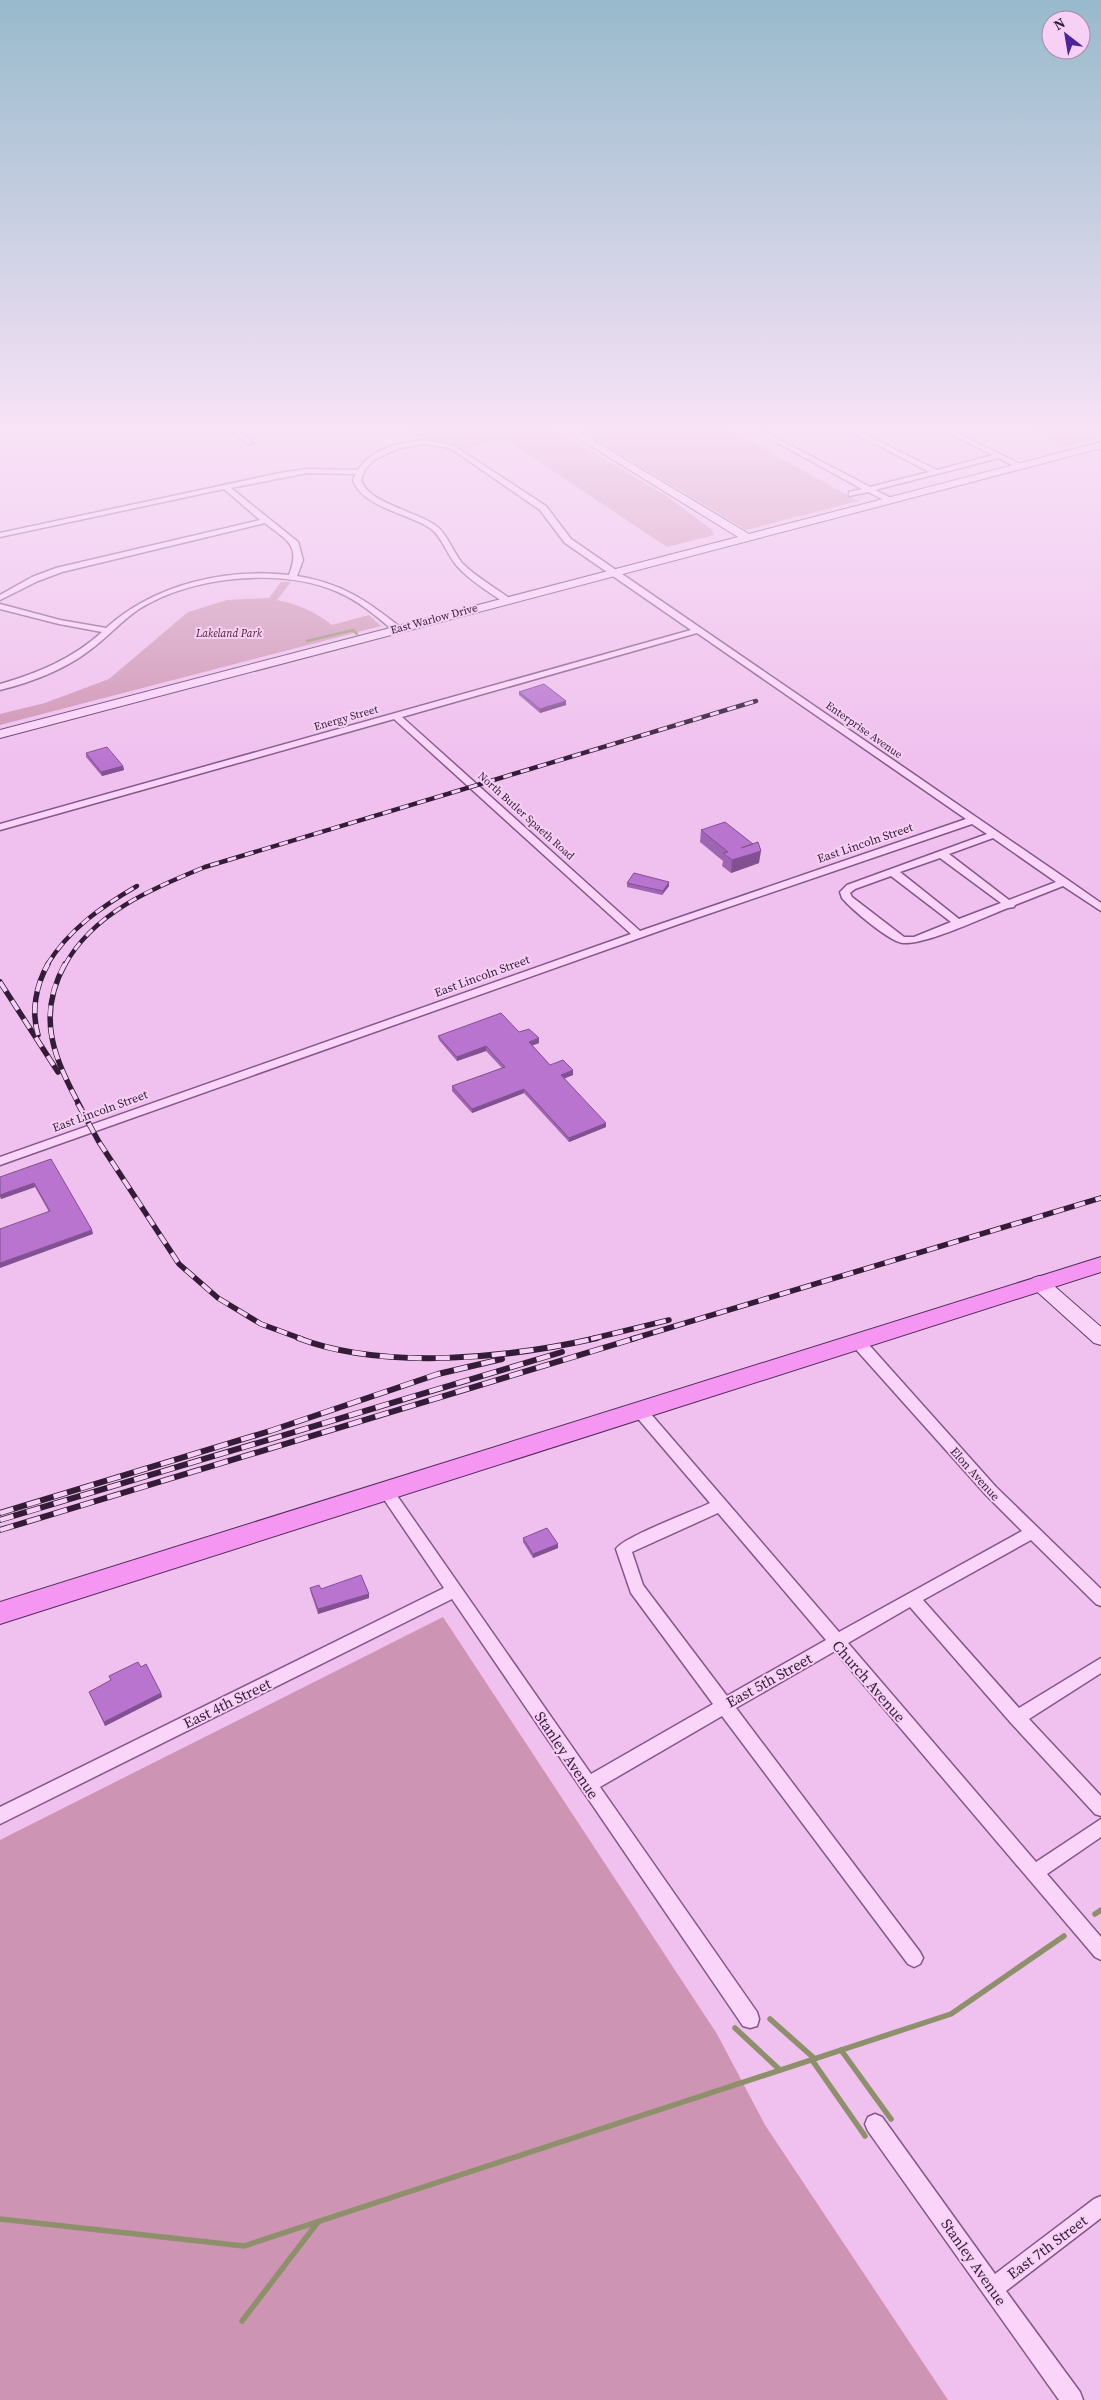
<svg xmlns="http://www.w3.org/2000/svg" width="1101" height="2400" font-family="'Source Serif 4',serif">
<rect width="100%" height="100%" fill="#f0c0ee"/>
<g fill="#ce94b4">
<path d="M407 430H555L665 495 711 529 714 535 667 547 505 439 463 449 448 442 423 439Z"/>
<path d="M580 430H730L858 501 746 530Z"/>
<path d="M1027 430H1101V437L1064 447Z"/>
<path d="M281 582H291L277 600C298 604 314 611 332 625L369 615 381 626 0 725V714L45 703 109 679 188 612 227 600 269 598Z"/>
<path d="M443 1617 717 2034 765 2125 948 2400H0V1840Z"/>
</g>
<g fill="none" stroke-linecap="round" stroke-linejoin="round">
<path stroke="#8d906a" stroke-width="2.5" d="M307 641 353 630 357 634"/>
<g stroke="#8d906a" stroke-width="5.5">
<path d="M1095 1914 1101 1910"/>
<path d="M770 2019 815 2059"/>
<path d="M735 2028 780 2070"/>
<path d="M841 2050 891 2119"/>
<path d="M812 2060 865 2136"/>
<path d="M0 2219 244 2246 951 2014 1064 1936"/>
<path d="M242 2321 318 2222"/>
</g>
<g stroke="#83578a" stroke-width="3">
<g id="street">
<path d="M230 430H237L253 443 248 444Z"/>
<path d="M754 430H761L870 487 929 472 849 430H856L937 470 993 455 943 430H951L1024 466 1017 468 999 458 875 490 891 498V502H888L868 492 849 496V492L862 489Z"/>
<path d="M426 440 454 446 546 506 571 539 1068 880 1101 903V911L1063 886 1015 905 1014 907 1008 908C984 917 926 945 903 943 890 942 851 909 842 898L840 892 847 885 987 834 972 824 679 924 0 1165V1157L631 934 394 719 0 830V824L691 630 565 543 540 510 450 448 426 444 399 448 374 460 365 469 361 480C368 503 415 511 435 525 447 533 453 552 462 563 475 576 494 587 509 598V602H503C488 591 469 580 457 566 447 555 442 536 430 528 407 513 362 507 353 480L356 474 307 473 231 488 298 542 303 560 297 576C341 583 366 600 400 627V631H394C376 616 359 601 338 592 281 567 192 576 139 609 121 621 108 637 90 650 64 670 32 682 0 690V684C38 673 72 659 102 632L59 624 0 609V604L60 620 106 628C155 584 225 568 289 575 301 544 287 541 265 523L62 572 38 581 0 600V595L32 577 56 568 260 520 224 489 0 537V533L280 473 307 469 358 470C372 447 402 442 426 440ZM697 633 966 819 640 931 402 717ZM993 838 1056 882 1009 900 949 854ZM940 858 1001 903 959 919 900 872ZM891 876 951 922 914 937H904L852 897 850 893 855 889Z"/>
<path d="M857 1336 862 1337 996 1487 1101 1589V1606L1096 1604 1031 1540 923 1600 1019 1708 1101 1658V1673L1029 1719 1101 1796V1816L1095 1814 1011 1723 910 1607 848 1643 1036 1862 1101 1819V1837L1047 1874 1101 1937V1960L1095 1957 835 1651 736 1708 920 1952 923 1958 920 1964 914 1967 908 1964 722 1716 600 1787 757 2012 759 2019 757 2026 750 2028 743 2026 452 1599 0 1824V1807L444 1588 381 1495 379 1491 381 1487 386 1485 391 1487 591 1774 713 1704 631 1593 616 1549C623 1537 694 1511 710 1503L634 1414 632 1410 634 1406 639 1405 644 1406 839 1632 1022 1531 986 1495 852 1345 850 1341 852 1337ZM718 1513 826 1640 727 1696 643 1585 632 1552Z"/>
<path d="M875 2114 882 2117 995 2274 1094 2199 1101 2196V2218L1006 2291 1080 2392 1083 2400H1059L868 2131 865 2124 868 2117Z"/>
</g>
</g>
<g stroke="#633b6c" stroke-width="2">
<g id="secondary">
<path d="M565 430H576L749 534 1101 442V448L0 738V730L738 537Z"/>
<path d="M1039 1276 1045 1278 1101 1327V1345L1094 1343 1033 1288 1030 1283 1033 1278Z"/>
</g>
</g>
<g stroke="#4f2c57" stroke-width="2">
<path id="primary" d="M1101 1257V1272L0 1624V1602Z"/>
</g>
<use href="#street" fill="#fad4f9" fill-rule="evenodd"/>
<use href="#secondary" fill="#fad4f9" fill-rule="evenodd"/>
<use href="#primary" fill="#f596f3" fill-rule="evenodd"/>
<g stroke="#341c39" stroke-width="4.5">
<g id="rail-far2">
<path d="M47 965C69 929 101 907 137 886"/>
<path d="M65 965C93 913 153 888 205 867L756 701"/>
</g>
</g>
<g stroke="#341c39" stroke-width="5.5">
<g id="rail-far1">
<path d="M65 964C35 1018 55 1060 82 1110"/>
<path d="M0 982 58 1072"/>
<path d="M38 1035C31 1011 36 985 48 964"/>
<path d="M78 1104 99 1142 179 1264 218 1298 261 1324 302 1339"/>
<path d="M591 1339 669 1320"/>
<path d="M632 1339 1101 1198"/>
</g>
</g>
<g stroke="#341c39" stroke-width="6">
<g id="rail">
<path d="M298 1338C384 1371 509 1358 597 1338"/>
<path d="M0 1513 273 1430 438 1374 502 1359"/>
<path d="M0 1520 562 1352"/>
<path d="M0 1530 636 1338"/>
</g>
</g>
<use href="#rail-far2" stroke="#f7d0f5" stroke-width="3" stroke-dasharray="9" stroke-linecap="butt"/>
<use href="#rail-far1" stroke="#f7d0f5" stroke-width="4" stroke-dasharray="11" stroke-linecap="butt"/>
<use href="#rail" stroke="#f7d0f5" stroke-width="4.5" stroke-dasharray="14" stroke-linecap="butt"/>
</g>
<g fill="#9f64b3">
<path d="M519 692 566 705 540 713 519 695Z"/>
<path d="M86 753 123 766 124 770 102 776 86 757Z"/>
<path d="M701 830 759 863 731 873 722 866 723 861 700 842Z"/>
<path d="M627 883 669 886 662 895 627 887Z"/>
<path d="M438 1036 539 1043 532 1045 550 1065 573 1075 564 1078 606 1127 569 1142 524 1093 472 1113 452 1091V1086L502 1068 486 1051 457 1061 439 1040Z"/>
<path d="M51 1159 93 1234 49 1212 35 1187 1 1199 0 1196V1177Z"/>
<path d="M523 1538 558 1548 533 1558 523 1542Z"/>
<path d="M310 1588 369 1594V1598L318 1614 311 1593Z"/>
<path d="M141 1667 161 1693 162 1697 105 1726 89 1692 111 1681 109 1676Z"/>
</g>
<g fill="#825192">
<path d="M566 701V705L540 713V709Z"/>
<path d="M123 766 124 770 102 776 101 772Z"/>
<path d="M761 851 759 863 731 873 732 860Z"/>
<path d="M669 882V886L662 895 663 891Z"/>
<path d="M539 1038V1043L529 1047V1042Z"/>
<path d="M486 1046V1051L457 1061V1057Z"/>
<path d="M573 1070V1075L561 1080V1075Z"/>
<path d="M524 1089V1093L472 1113V1109Z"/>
<path d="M606 1123V1127L569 1142V1138Z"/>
<path d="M34 1183 35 1187 1 1199 0 1195Z"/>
<path d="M92 1230 93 1234 0 1268V1263Z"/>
<path d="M558 1544V1548L533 1558V1554Z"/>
<path d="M369 1594V1598L318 1614V1609Z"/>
<path d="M161 1693 162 1697 105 1726 104 1722Z"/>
</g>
<g fill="#b974d0" stroke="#825192">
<path d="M544 684 566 701 540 709 519 692Z"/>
<path d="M107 747 123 766 101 772 86 753Z"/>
<path d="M725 822 753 844 741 848 758 842 761 851 732 860 723 853 728 852 701 830Z"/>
<path d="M634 873 669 882 663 891 627 883Z"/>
<path d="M501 1013 519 1032 529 1029 539 1038 529 1042 550 1065 563 1060 573 1070 561 1075 606 1123 569 1138 524 1089 472 1109 452 1086 505 1067 486 1046 457 1057 438 1036Z"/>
<path d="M51 1159 92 1230 0 1263V1229L50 1211 34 1183 0 1195V1177Z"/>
<path d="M547 1528 558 1544 533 1554 523 1538Z"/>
<path d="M361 1575 369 1594 318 1609 310 1588 319 1585 321 1589Z"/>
<path d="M138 1662 141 1667 146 1664 161 1693 104 1722 89 1692 111 1680 109 1676Z"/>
</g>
<linearGradient id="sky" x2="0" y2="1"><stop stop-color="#98bacc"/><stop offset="0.56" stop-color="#f8e3f7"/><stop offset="1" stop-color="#f8e3f7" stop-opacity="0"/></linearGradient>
<rect width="1101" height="766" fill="url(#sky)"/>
<g text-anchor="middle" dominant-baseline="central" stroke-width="4" stroke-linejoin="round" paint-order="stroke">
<g font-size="11" fill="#341c39" stroke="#f7d0f5">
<text transform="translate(434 619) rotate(-15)">East Warlow Drive</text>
<text transform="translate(346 718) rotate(-16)">Energy Street</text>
<text transform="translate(864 730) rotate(35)">Enterprise Avenue</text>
<text transform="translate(526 816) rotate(42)">North Butler Spaeth Road</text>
</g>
<g font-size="11" font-style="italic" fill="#562238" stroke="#f7d0f5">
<text x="229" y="633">Lakeland Park</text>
</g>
<g font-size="12" fill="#341c39" stroke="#f7d0f5">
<text transform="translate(865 843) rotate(-19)">East Lincoln Street</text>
<text transform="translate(482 976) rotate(-20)">East Lincoln Street</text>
<text transform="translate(100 1111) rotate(-20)">East Lincoln Street</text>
<text transform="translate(975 1474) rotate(48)">Elon Avenue</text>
</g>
<g font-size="15" fill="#341c39" stroke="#f7d0f5">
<text transform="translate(769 1680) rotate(-29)">East 5th Street</text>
<text transform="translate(869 1681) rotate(49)">Church Avenue</text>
<text transform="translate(227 1703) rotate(-26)">East 4th Street</text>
<text transform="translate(567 1755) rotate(56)">Stanley Avenue</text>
<text transform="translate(1047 2247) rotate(-37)">East 7th Street</text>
<text transform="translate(974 2262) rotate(55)">Stanley Avenue</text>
</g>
</g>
<g transform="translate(1066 35) rotate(329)"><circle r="24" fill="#f7d0f5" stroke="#a988aa"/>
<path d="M0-4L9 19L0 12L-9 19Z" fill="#4b259c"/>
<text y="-8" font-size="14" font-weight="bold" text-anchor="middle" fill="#341c39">N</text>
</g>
</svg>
